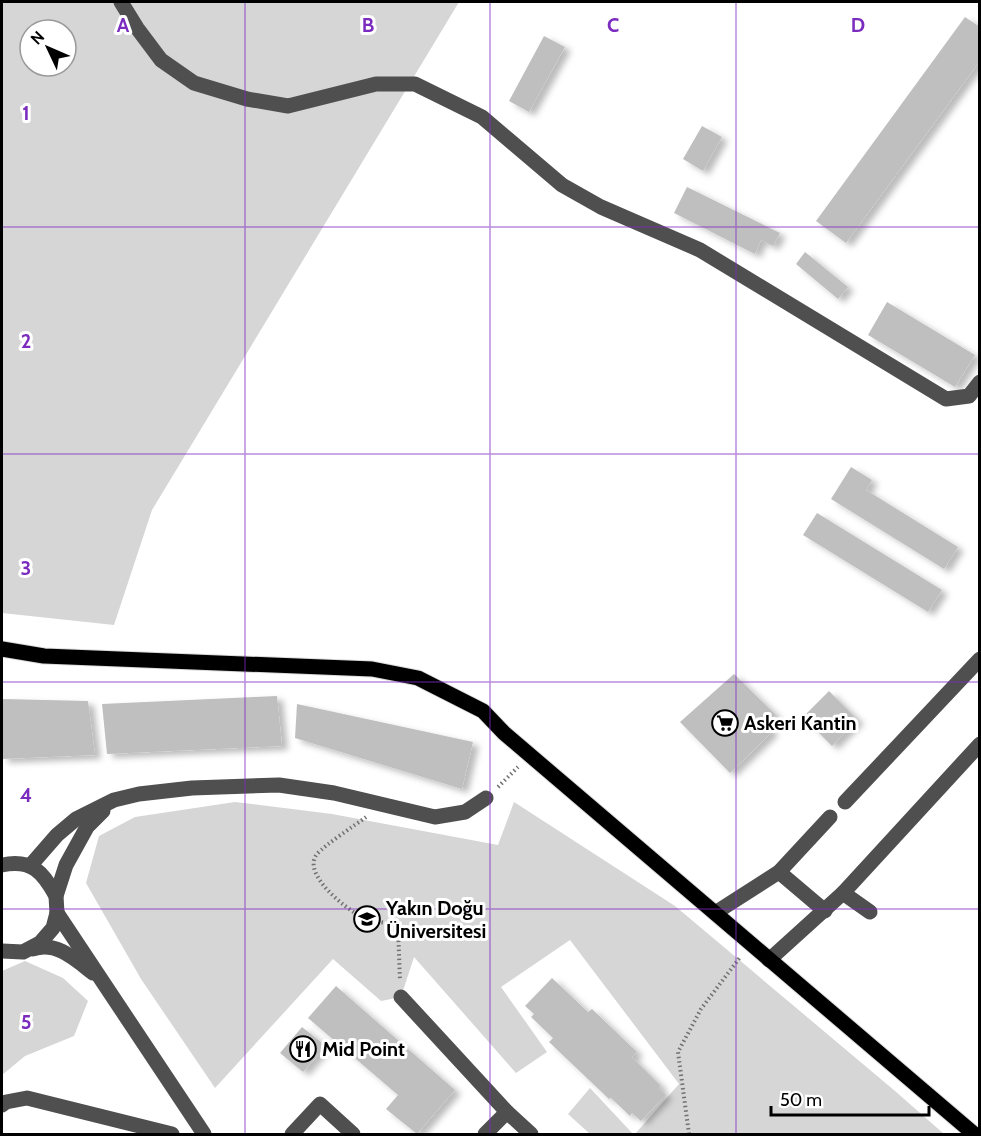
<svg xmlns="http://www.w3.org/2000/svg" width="981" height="1136" font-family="Cabin,sans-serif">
<defs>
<filter id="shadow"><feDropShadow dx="6" dy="4" stdDeviation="3" flood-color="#0004"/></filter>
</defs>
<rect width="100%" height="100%" fill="#fff"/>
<g fill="#d6d6d6" fill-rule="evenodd">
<path d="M2 2H459L152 510 114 625 2 613ZM30 30H66V66H30Z"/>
<path d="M235 802 332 814 498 845 514 802 675 906 895 1091 944 1134H635L679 1084 570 940 501 987 547 1052 516 1073 414 957 401 997 381 1001 333 959 215 1088 141 979 86 883 99 836 135 817Z"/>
<path d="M25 961 63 978 88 1001 74 1036 25 1056 2 1075V971Z"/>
<path d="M590 1088 633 1134H590L568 1114Z"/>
</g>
<g fill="#bfbfbf" filter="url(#shadow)">
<path d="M965 17 980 27V61L846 243 816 221Z"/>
<path d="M544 36 565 47 529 112 509 101Z"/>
<path d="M702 126 722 137 703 171 683 159Z"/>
<path d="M687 187 780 233 773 246 761 240 755 254 674 213Z"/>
<path d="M805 252 848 287 838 299 796 264Z"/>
<path d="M887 302 975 355 955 387 868 335Z"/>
<path d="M851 467 872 480 866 490 958 547 944 569 831 499Z"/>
<path d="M817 513 942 590 928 612 803 535Z"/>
<path d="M734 674 776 715 767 724 772 732 730 773 680 722Z"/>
<path d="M829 691 858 720 832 746 803 717Z"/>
<path d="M277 696 282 746 107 754 102 704Z"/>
<path d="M2 699 88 701 95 755 2 759Z"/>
<path d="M297 704 473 742 462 789 295 738Z"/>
<path d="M552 978 588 1012 592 1009 637 1052 632 1057 661 1086 659 1088 666 1095 641 1121 632 1113 630 1116 611 1098 609 1099 549 1042 553 1038 531 1017 534 1014 525 1006Z"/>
<path d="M336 986 455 1090 417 1134 386 1109 398 1095 308 1018Z"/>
<path d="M302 1027 326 1046 303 1072 280 1053Z"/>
</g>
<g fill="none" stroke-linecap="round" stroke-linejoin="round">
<g stroke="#dbdbdb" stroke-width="17">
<path id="major" d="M2 649 44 656 372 669 418 678 483 711 504 733 974 1134"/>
</g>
<g stroke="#717171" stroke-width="4" stroke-dasharray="1.5 3" stroke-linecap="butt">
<path d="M498 787 518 767"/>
<path d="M366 817C354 826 326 844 317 854 301 874 346 909 362 917 372 922 386 922 398 926L400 981"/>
<path d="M689 1134 678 1052 701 1009 741 956"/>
</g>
<g stroke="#4f4f4f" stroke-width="15">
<path d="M121 2 137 28 161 60 194 83 247 99 288 106 376 84H415L482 117 562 185 601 207 700 250 946 399 969 396 980 382"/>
<path d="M845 802 980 659"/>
<path d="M2 865C32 859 43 872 56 896"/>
<path d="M30 866 57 835 76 819 114 800 139 794 192 788 279 785 334 793 435 817 465 812 486 798"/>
<path d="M779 872 825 911"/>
<path d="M843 893 870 912"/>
<path d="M57 913 204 1134"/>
<path d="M715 913 779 872 830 817"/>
<path d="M33 949C56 941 75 959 93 973"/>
<path d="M2 951 23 952 40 943 53 928 57 913 56 896 66 865 87 827 103 811"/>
<path d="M769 960 843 893 980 744"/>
<path d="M401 997 507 1112 531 1134"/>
<path d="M2 1105 6 1102 27 1098 172 1134"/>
<path d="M292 1134 320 1104 353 1134"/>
<path d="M485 1134 507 1112"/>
</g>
<use href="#major" stroke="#000" stroke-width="15"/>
</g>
<path fill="none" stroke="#7b2cbf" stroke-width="1.5" stroke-opacity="0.55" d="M245 2V1134M490 2V1134M736 2V1134M2 227H980M2 454H980M2 682H980M2 909H980"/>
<defs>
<g id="supermarket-ring" transform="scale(1.35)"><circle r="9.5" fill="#fff" stroke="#000" stroke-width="1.5"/><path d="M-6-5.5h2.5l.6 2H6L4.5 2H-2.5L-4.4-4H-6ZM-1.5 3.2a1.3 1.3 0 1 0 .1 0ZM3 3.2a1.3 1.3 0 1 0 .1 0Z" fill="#000"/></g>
<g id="university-ring" transform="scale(1.35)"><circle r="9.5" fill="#fff" stroke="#000" stroke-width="1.5"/><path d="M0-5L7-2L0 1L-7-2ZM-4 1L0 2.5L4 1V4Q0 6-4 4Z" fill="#000"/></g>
<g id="restaurant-ring" transform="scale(1.35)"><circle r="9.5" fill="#fff" stroke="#000" stroke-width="1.5"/><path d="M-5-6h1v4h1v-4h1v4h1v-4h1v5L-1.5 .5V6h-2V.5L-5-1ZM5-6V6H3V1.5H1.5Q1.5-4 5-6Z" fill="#000"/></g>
</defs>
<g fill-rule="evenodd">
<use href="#supermarket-ring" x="725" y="723"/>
<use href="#university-ring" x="367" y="919"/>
<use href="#restaurant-ring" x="303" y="1049"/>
</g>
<g text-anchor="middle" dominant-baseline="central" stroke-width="6" stroke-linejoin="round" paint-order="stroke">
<g font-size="20" font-weight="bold" fill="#000" stroke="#fff" text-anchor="start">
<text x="744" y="723">Askeri Kantin</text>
<text x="386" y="908">Yakın Doğu<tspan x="386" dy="23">Üniversitesi</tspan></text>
<text x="322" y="1049">Mid Point</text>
</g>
</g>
<g font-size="20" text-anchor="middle" font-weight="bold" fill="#7b2cbf" stroke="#fff" stroke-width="6" stroke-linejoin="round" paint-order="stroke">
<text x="123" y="32">A</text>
<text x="368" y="32">B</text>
<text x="613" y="32">C</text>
<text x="858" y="32">D</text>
<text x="26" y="120">1</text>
<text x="26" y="348">2</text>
<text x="26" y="575">3</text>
<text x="26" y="802">4</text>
<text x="26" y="1029">5</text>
</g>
<rect width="981" height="1136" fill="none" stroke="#000000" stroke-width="6"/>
<g transform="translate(48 48) rotate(314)"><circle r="28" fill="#ffffff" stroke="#999999" stroke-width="1.5"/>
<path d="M0-4.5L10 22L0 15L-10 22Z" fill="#000000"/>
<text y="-9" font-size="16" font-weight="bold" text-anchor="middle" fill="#000000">N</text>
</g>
<path d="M771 1106v9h158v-9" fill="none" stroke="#000000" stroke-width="3"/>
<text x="780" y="1106" font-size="18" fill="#000000" stroke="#ffffff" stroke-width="4.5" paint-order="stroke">50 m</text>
</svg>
